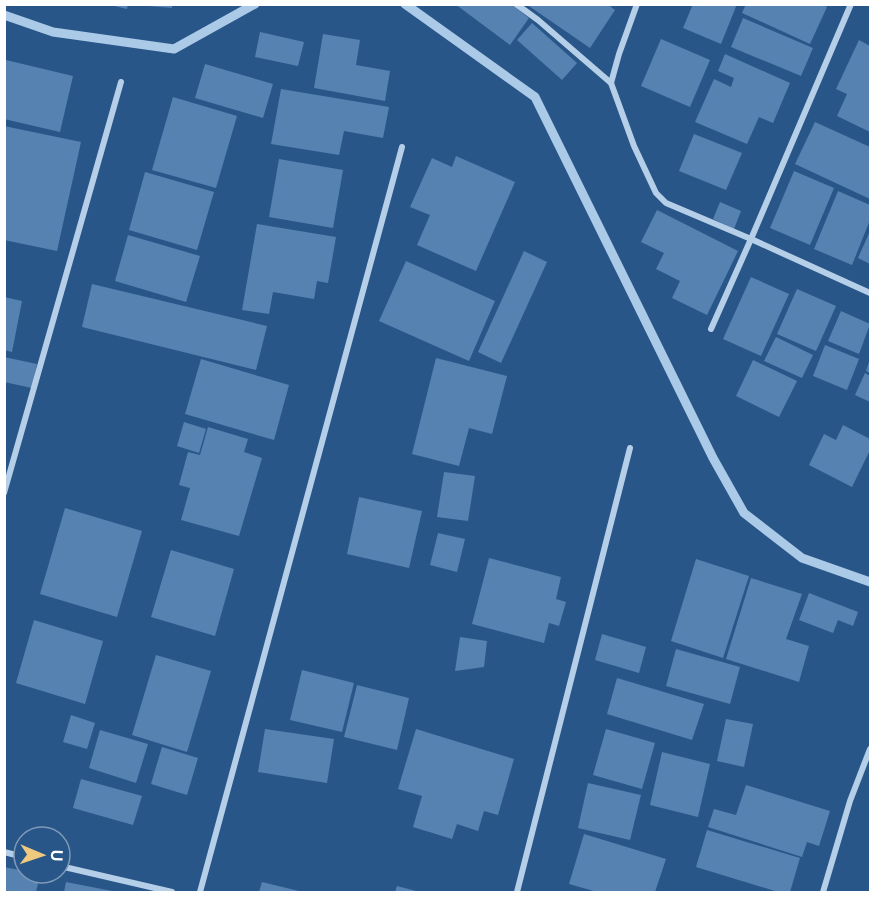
<svg xmlns="http://www.w3.org/2000/svg" width="875" height="897" font-family="Inter,sans-serif">
<rect width="100%" height="100%" fill="#295688"/>
<g fill="none" stroke-linecap="round" stroke-linejoin="round">
<g stroke="#abcae8" stroke-width="9">
<path d="M405 4 535 97 713 458 744 513 802 558 870 582"/>
<path d="M4 15 53 32 174 49 255 4"/>
</g>
</g>
<g fill="#5682b1">
<path d="M106 4H128L127 9Z"/>
<path d="M149 4H172V8L149 6Z"/>
<path d="M455 4H511L529 18 510 45Z"/>
<path d="M526 4H607L615 10 590 48Z"/>
<path d="M693 4H737L721 44 683 28Z"/>
<path d="M746 4H822L827 7 810 44 742 13Z"/>
<path d="M743 18 813 48 801 76 731 47Z"/>
<path d="M532 23 577 63 562 80 517 40Z"/>
<path d="M260 32 304 42 298 66 255 57Z"/>
<path d="M323 34 360 40 356 65 390 71 385 101 314 88Z"/>
<path d="M661 39 710 60 690 107 641 86Z"/>
<path d="M859 40 870 46V132L837 116 847 94 836 89Z"/>
<path d="M725 54 790 83 773 123 759 117 747 144 695 122 714 79 731 87 734 78 718 71Z"/>
<path d="M6 60 73 76 60 132 4 119V68Z"/>
<path d="M205 64 273 84 263 118 195 98Z"/>
<path d="M281 89 389 107 383 138 344 131 339 155 271 144Z"/>
<path d="M173 97 237 116 216 188 152 170Z"/>
<path d="M815 122 870 147V199L795 164Z"/>
<path d="M4 126 81 142 57 251 4 240Z"/>
<path d="M694 134 742 153 726 190 679 171Z"/>
<path d="M456 156 515 182 476 271 417 245 430 215 410 207 432 158 452 167Z"/>
<path d="M279 159 343 170 333 228 269 217Z"/>
<path d="M794 171 834 188 810 245 770 228Z"/>
<path d="M145 172 214 192 197 250 129 230Z"/>
<path d="M838 191 870 205V220L852 265 814 249Z"/>
<path d="M720 202 741 211 734 229 713 219Z"/>
<path d="M657 210 738 251 707 315 672 298 680 281 656 269 664 253 641 242Z"/>
<path d="M257 224 336 237 328 283 317 281 314 299 273 292 269 314 242 310Z"/>
<path d="M870 231V264L858 258Z"/>
<path d="M128 235 200 256 186 302 115 281Z"/>
<path d="M524 251 547 262 501 363 478 352Z"/>
<path d="M406 261 495 301 469 361 379 321Z"/>
<path d="M751 277 789 294 761 356 723 339Z"/>
<path d="M92 284 267 326 256 370 82 327Z"/>
<path d="M797 289 836 306 816 351 777 334Z"/>
<path d="M4 297 22 301 12 352 4 350Z"/>
<path d="M841 311 870 324 859 354 828 341Z"/>
<path d="M776 337 813 355 802 378 764 361Z"/>
<path d="M825 345 859 359 847 390 813 376Z"/>
<path d="M4 357 37 364 32 388 4 382Z"/>
<path d="M436 358 507 376 492 434 469 428 459 466 412 454Z"/>
<path d="M201 359 289 385 274 440 185 414Z"/>
<path d="M870 359V373L866 371Z"/>
<path d="M753 360 797 381 779 417 736 396Z"/>
<path d="M865 373 870 376V402L855 395Z"/>
<path d="M184 422 206 429 199 453 177 446Z"/>
<path d="M843 425 870 439V450L852 487 809 465 824 434 836 440Z"/>
<path d="M208 427 248 439 244 452 262 458 239 536 181 520 190 488 179 485 188 452 200 455Z"/>
<path d="M444 472 475 476 468 521 437 517Z"/>
<path d="M359 497 422 511 409 568 347 554Z"/>
<path d="M65 508 142 531 117 617 40 594Z"/>
<path d="M438 533 465 539 457 572 430 565Z"/>
<path d="M171 550 234 569 215 636 151 617Z"/>
<path d="M489 558 561 577 556 599 566 602 559 626 549 623 544 643 472 624Z"/>
<path d="M696 559 749 576 723 658 671 641Z"/>
<path d="M751 578 802 594 786 639 809 646 799 682 726 659Z"/>
<path d="M809 593 858 612 853 626 838 620 833 633 799 620Z"/>
<path d="M34 620 103 641 85 704 16 683Z"/>
<path d="M602 634 646 647 639 673 595 660Z"/>
<path d="M460 637 487 641 484 667 455 671Z"/>
<path d="M676 649 740 667 730 704 666 686Z"/>
<path d="M156 655 211 671 187 752 132 735Z"/>
<path d="M302 670 354 683 342 732 290 720Z"/>
<path d="M617 678 704 704 692 740 607 714Z"/>
<path d="M357 685 409 698 397 750 344 737Z"/>
<path d="M71 715 95 723 87 749 63 742Z"/>
<path d="M726 719 753 724 744 767 717 761Z"/>
<path d="M265 729 334 739 327 783 258 772Z"/>
<path d="M416 729 514 759 498 815 484 811 478 831 457 824 452 839 413 827 422 796 398 789Z"/>
<path d="M606 729 655 743 642 789 593 775Z"/>
<path d="M100 730 148 744 136 783 89 768Z"/>
<path d="M162 747 198 758 187 795 151 784Z"/>
<path d="M662 752 710 764 698 817 650 805Z"/>
<path d="M81 779 142 796 133 825 73 808Z"/>
<path d="M588 783 641 795 630 840 578 828Z"/>
<path d="M746 785 830 811 819 846 807 842 802 857 708 827 714 809 736 815Z"/>
<path d="M707 830 800 858 790 892H778L696 867Z"/>
<path d="M584 834 666 859 655 892H597L569 884Z"/>
<path d="M4 867 24 871V873L40 875 36 892H4Z"/>
<path d="M66 882 112 891V892H64Z"/>
<path d="M262 882 303 892H259Z"/>
<path d="M397 886 420 892H395Z"/>
</g>
<g fill="none" stroke-linecap="round" stroke-linejoin="round">
<g stroke="#b6cfe8" stroke-width="6">
<path d="M516 4 538 20 611 83"/>
<path d="M637 4 619 54 611 83 634 146 656 193 666 203 751 239 870 293"/>
<path d="M711 329 751 239 851 4"/>
<path d="M4 493 121 82"/>
<path d="M4 852 24 857"/>
<path d="M60 866 172 892"/>
<path d="M200 892 402 147"/>
<path d="M517 892 630 448"/>
<path d="M823 892 850 801 870 749"/>
</g>
</g>
<rect width="875" height="897" fill="none" stroke="#ffffff" stroke-width="12"/>
<g transform="translate(42 855) rotate(92)"><circle r="28" fill="#295688" stroke="#7f9ab8" stroke-width="1.5"/>
<path d="M0-4.5L10 22L0 15L-10 22Z" fill="#efca7e"/>
<text y="-9" font-size="16" font-weight="bold" text-anchor="middle" fill="#ffffff">U</text>
</g>
</svg>
